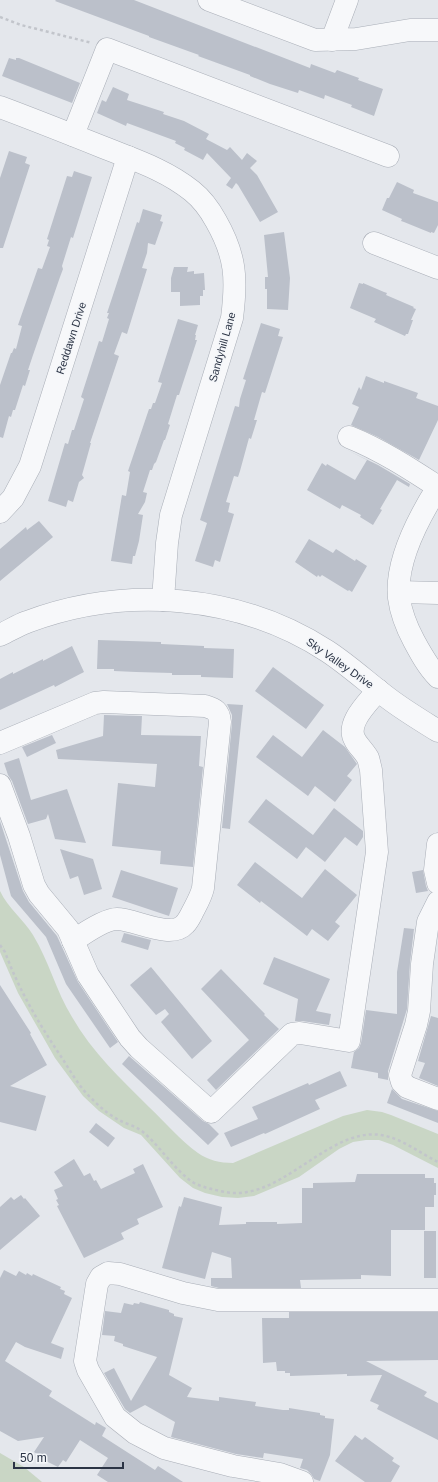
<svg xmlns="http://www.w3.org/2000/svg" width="438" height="1482" font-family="Arial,sans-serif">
<rect width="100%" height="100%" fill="#e4e7ec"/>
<g fill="#c9d6c5">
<path d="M0 891C8 908 24 920 33 935 49 961 56 991 72 1017 92 1052 121 1079 149 1107 165 1122 180 1140 198 1153 208 1160 220 1163 233 1163L343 1116 367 1110 382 1112 391 1115 438 1134V1168L393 1145 379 1140H366L353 1142 339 1149 299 1177 254 1196 238 1198 222 1197 205 1193 193 1188 180 1178 141 1135 124 1128 99 1111 83 1096 55 1058 18 993 0 952Z"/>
<path d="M0 1453 24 1467 42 1482H0Z"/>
</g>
<g fill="#bbc0ca">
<path d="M56 0H134L310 68 311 64 335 73 337 70 359 78 358 80 383 89 374 116 351 107 352 105 325 95 324 99 299 90 298 93 270 84 250 76V75L198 56 199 55 149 37V36L55 1Z"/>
<path d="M9 58 16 60V58H19L80 83 72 103 2 76Z"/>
<path d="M113 87 129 94 127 100 164 112 163 114 184 121 209 134 206 139 227 150 230 147 242 160 247 153 257 161 250 168 257 175 278 212 260 222 238 185 236 183 232 189 226 185 231 178 207 153 203 160 184 150 185 148 175 143 176 141 127 123 126 126 97 113 102 100 106 102Z"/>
<path d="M9 151 27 157 25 163 30 165 3 248H0V178Z"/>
<path d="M74 171 92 177 73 238 71 237 62 266 63 269 60 277 33 355 28 370H30L25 386 23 385 15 410H13L11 417 9 416 3 438 0 437V385L11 353H12L14 348 16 349 22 326 18 325 38 268 42 269 50 247 47 246 49 240 47 239 67 176 72 177Z"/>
<path d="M397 182 414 190 413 193 438 202V225L434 233 431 232V233L404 222 401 221 402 219 382 210 387 198H389Z"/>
<path d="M143 209 162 215 160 221 163 222 155 245 148 243 147 253 142 268 147 269 127 334 122 332 114 354 119 356 90 443H91L82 475 84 478 79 482 73 502 68 500 66 507 48 501 65 443 68 444 72 430H74L84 399 81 397 99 341 102 342 109 319 107 318 109 313H107L113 295 137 222 139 223Z"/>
<path d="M284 232 290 278 288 310 267 309V289H265V277H268L264 235Z"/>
<path d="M174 267H188L187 272 194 271V274L204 273 205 290H203V296H200V305L180 306V292H171V278Z"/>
<path d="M359 283 363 284V283L384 292 387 293 386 295 414 307 413 308 416 309 411 320H413L408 334H406L405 336 383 326 374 322 376 319 350 308Z"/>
<path d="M178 319 198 325 195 335H196L195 340H197L179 395H177L168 424 170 425 165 440H164L156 462 154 464 152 470H150L143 492 147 493 145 502 138 514 143 515 139 541 135 556H133L132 564 111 561 122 495 126 496 130 472 128 471 149 409H151L153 403H155L162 383 158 382Z"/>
<path d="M261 323 280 329 278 336 283 337 265 393 262 392 254 420H257L251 439 249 438 240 471 238 477 234 476 226 502 230 503 228 512 234 514 220 562 215 560 213 567 195 561 207 523 200 520 235 406 239 407 240 399 246 380 243 379Z"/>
<path d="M366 376 384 383V381L418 393 416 398 438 406V420L419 460 378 437 351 425 359 407 352 404 359 387 361 390Z"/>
<path d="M347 450 378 465 410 484 409 487 397 480 380 509 382 510 373 525 360 517 361 515 342 505 340 509 307 490 322 463 326 466 327 464 355 480 367 460Z"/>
<path d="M39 521 53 537 0 581V549L26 527 27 530Z"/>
<path d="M309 539 333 553 336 549 355 561 356 559 367 566 352 592 349 590 348 591 322 575 320 577 318 575 317 577 295 562Z"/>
<path d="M98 640 161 642V644L204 646V648L234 649 233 678 201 677V675H172V673L136 672 114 671V669H97Z"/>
<path d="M72 646 84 672 55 687 54 685 0 710V679L13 672V674L43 659V661Z"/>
<path d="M273 667 324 705 306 729 255 691Z"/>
<path d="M227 704 243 705 230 829 222 828 232 723V715Z"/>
<path d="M104 715 142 716 141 735 201 736 199 766 203 767 193 867 160 864 161 851 112 846 118 783 155 787 157 764 58 759 56 750 103 736Z"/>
<path d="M323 730 345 747 357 764 347 776 352 780 335 802 315 786 308 796 256 757 273 735 302 757Z"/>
<path d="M52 735 56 743 27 757 22 747Z"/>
<path d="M19 758 31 800 67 789 86 843 55 839 48 814 46 819 28 824 12 781 8 775 4 763Z"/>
<path d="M266 799 313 835 334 808 363 831V837L357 846 345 837 325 862 306 847 297 859 248 822Z"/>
<path d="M0 821 23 891 29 902 57 936 78 982 118 1042 110 1048 66 984 46 937 11 896 0 855Z"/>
<path d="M60 849 93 859 102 889 84 895 78 876 70 879Z"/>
<path d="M255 862 302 898 325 869 357 895 335 922 340 926 328 941 312 929 307 936 261 901 260 903 237 885Z"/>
<path d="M121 870 178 888 169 916 112 897Z"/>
<path d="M423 870 426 886 428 891 416 893 412 872Z"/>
<path d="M404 928 414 929 410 963 407 1009 388 1071V1080L378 1078V1073L351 1068 354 1052 359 1048 361 1043 366 1010 397 1014V972Z"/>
<path d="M124 933 151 940 148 950 121 942Z"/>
<path d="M274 957 330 979 316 1011 331 1014 329 1025 302 1021H295L298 999 263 984Z"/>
<path d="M151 967 212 1041 192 1059 161 1022 169 1014 165 1009 156 1015 130 985Z"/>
<path d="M221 969 265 1014 264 1015 279 1029 216 1090 207 1080 249 1040 201 989Z"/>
<path d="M0 985 31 1033 30 1034 47 1065 10 1086 46 1096 36 1131 0 1122Z"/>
<path d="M431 1016 438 1018V1086L419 1078 425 1063 418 1061Z"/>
<path d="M129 1056 203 1121 209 1124 219 1134 208 1145 122 1064Z"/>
<path d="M340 1071 347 1086 315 1100 320 1109 265 1134 264 1133 231 1147 224 1133 258 1119 252 1107 308 1083 309 1085Z"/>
<path d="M392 1089 402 1099 438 1111V1123L387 1103Z"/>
<path d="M96 1123 115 1138 108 1147 89 1132Z"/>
<path d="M74 1159 84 1176 90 1173 94 1181 96 1180 101 1189 135 1173 133 1169 143 1164 163 1207 137 1219 139 1224 121 1233 124 1239 84 1258 57 1206 59 1205 56 1200 58 1199 54 1190 63 1186 54 1172Z"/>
<path d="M357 1174H425V1178H434V1183H436V1195H434V1207H425V1230H391V1276L361 1275V1279L300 1280 301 1288H219L211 1286V1278H232L231 1258 212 1252 205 1279 162 1268 179 1206 181 1207 184 1197 222 1207 219 1225 246 1224V1222H277V1224L302 1223V1188H313V1183L355 1182Z"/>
<path d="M21 1195 24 1199 25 1198 40 1216 0 1250V1207L11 1197 14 1200Z"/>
<rect x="424" y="1231" width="12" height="47"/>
<path d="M4 1270 16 1276 19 1271 26 1275 27 1273 32 1276 33 1274 61 1287 60 1289 65 1291 64 1294 72 1298 51 1343 64 1348 61 1359 25 1347 16 1342 5 1361 52 1391 49 1396 95 1425 96 1422 106 1428 102 1436 155 1470 158 1466 183 1482H108L97 1475 108 1458 80 1440 66 1462 63 1460 58 1467 42 1459 43 1458 34 1452 44 1437 18 1441 0 1431V1278Z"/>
<path d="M140 1302 169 1310V1312L174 1314V1316L183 1318 169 1375 192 1388 187 1397 219 1401V1397L256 1402 255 1406 283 1410H289V1408L320 1413V1415L325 1416V1418L334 1419 330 1455 320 1481 314 1479 311 1474 307 1470 300 1468 303 1459 264 1453 263 1458 236 1454 171 1437 175 1422 145 1405 130 1413 125 1409 104 1373 114 1368 131 1401 157 1357 123 1346V1344L114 1341 115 1336 102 1335 105 1311 121 1313 124 1303 133 1305 134 1303 139 1304Z"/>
<path d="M289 1312H438V1360L366 1361 427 1392 424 1396 438 1403V1440L377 1409 379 1405 370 1401 382 1375 347 1376V1374L290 1376V1373H285V1371H277L276 1362 263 1363 262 1318H289Z"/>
<path d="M355 1435 362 1440 365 1437 394 1458 392 1461 400 1466 391 1482H365L335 1461Z"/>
</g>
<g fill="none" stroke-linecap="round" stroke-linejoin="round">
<g stroke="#a9aeb7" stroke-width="23">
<g id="minor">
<path d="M209 0 315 40 356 39 410 30H438"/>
<path d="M332 40 347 0"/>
<path d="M0 107C35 120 70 134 105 148 135 160 166 170 192 191 202 199 210 210 216 221 236 256 237 279 232 318L171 515 167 543 163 600"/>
<path d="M73 135 107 49 388 156"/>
<path d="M374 243 438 268"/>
<path d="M349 437C381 450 409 468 438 487"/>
<path d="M438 487C419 517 395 562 399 598 401 613 407 628 414 641 421 654 428 667 438 677"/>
<path d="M0 512 13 498 30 466 128 157"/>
<path d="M399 592 438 593"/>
<path d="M0 635C9 631 18 625 27 622 125 585 239 594 327 651 350 666 370 685 392 701 407 712 422 721 438 731"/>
<path d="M0 743 95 703 104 702 205 706C215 709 219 711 220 722L203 888C201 897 196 905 192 913 190 917 188 921 185 924 171 940 135 919 117 919 105 919 83 934 73 941"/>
<path d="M0 785 19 836 34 885 39 894 68 929 88 975 130 1038 139 1048 211 1112 292 1034 300 1033 349 1041 377 852 371 770C370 766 369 761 368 758 364 751 358 746 355 740 345 723 369 702 378 690"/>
<path d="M438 844 435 870 438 883"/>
<path d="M438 902 428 922 422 964 419 1011 416 1025 400 1075 402 1082 407 1087 438 1099"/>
<path d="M302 1482 280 1474 233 1466 164 1448 135 1433 115 1417 88 1370 85 1361 97 1284 101 1277 108 1273 120 1274 183 1293 218 1300H438"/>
</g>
</g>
<g stroke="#c2c5cb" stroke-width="2.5" stroke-dasharray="3 3" stroke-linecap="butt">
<path d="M0 17 21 25 92 43"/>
<path d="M0 945 5 952C19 990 39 1024 62 1058 71 1072 80 1088 92 1099 100 1107 109 1115 119 1120 126 1124 136 1126 143 1132 161 1147 174 1170 194 1183 202 1187 211 1189 220 1191 229 1193 238 1194 247 1192 292 1185 335 1128 381 1135 401 1138 420 1153 438 1162"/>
</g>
<use href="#minor" stroke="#f7f8fa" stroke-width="22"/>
</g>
<g text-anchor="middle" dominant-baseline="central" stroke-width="3" stroke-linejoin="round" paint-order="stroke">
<g font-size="11" fill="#2b3445" stroke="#f4f6f9">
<text transform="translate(71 338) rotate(-72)">Reddawn Drive</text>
<text transform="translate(222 347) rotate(-74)">Sandyhill Lane</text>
<text transform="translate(340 663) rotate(35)">Sky Valley Drive</text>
</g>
</g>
<path d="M14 1462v6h109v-6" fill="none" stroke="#2b3445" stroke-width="2"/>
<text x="20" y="1462" font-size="12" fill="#2b3445" stroke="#f4f6f9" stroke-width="3" paint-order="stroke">50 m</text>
</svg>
